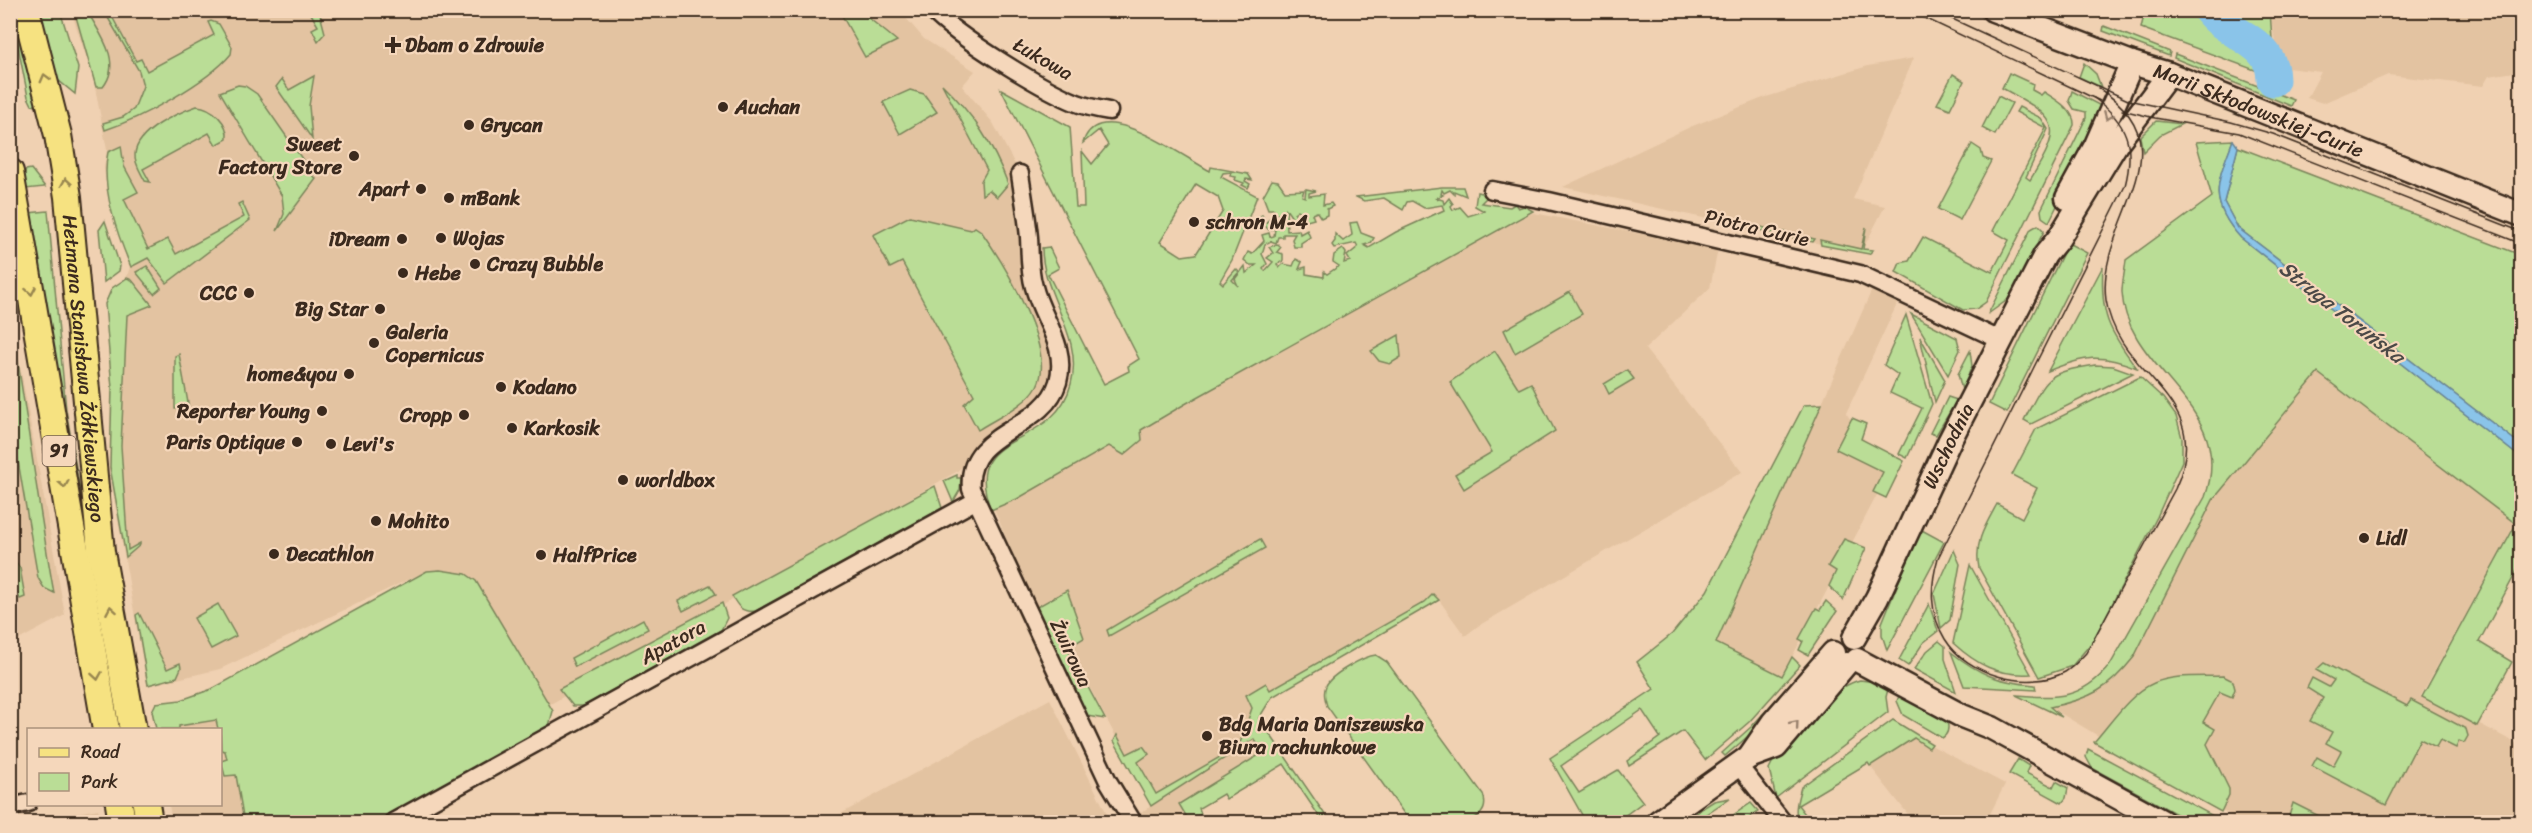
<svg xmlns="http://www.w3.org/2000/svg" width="2532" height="833" font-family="Sriracha,sans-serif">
<rect width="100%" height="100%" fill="#f0d1b2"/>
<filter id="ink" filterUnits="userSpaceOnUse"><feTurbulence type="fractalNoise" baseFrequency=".0167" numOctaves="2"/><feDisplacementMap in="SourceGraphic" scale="12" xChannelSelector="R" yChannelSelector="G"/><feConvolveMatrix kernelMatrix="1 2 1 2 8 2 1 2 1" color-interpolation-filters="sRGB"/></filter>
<g filter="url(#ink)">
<g fill="#e3c3a1">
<path d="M71 11H900L924 39 975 71 962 86 993 123 1020 174 1033 286 1057 342 1056 388 956 472 547 706 472 581 424 572 220 669 147 686 109 468 111 386 105 304 110 289 127 276 130 267 107 191 104 168 107 150 93 77Z"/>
<path d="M2270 11H2521V71L2489 76 2483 86 2388 75 2323 103 2307 98 2321 72 2279 67Z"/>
<path d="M1914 58 1853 199 1885 206 1861 253 1563 187 1690 127 1763 98 1868 66Z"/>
<path d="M1534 213 1718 249 1710 288 1645 349 1742 472 1478 626 1465 636 1439 600 1268 697 1258 715 1264 752 1180 804 1190 822H1144L1139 814 1152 805 1045 603 1035 608 993 506 1516 217Z"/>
<path d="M1874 285 1899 300 1846 413 1888 474 1782 676 1716 643Z"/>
<path d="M10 310 65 615 11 644H10Z"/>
<path d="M2318 373 2516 524 2420 697 2424 694 2521 746V822H2242L2050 707 2077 701 2134 656 2213 500Z"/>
<path d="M222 689 245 822H172L169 805 220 804V730L156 729Z"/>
<path d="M1050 699 1111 822H826Z"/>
<path d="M1906 732 2005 784 1986 822H1914L1870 766Z"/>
<path d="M98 809 101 822H30Z"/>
</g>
<g fill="#badd96" stroke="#7a845a" stroke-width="1.5" fill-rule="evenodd">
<path d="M11 11H17L39 102 36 106 32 105 28 97Z"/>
<path d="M39 11H58L62 17 78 68 75 94 58 80Z"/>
<path d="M78 11H87C100 34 123 62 103 87H96L75 13Z"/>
<path d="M104 11H109L136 61 141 59 147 71 214 35 208 22 211 21 219 24 232 47 231 54C207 83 141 118 105 130L103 123 123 117 134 109 143 86 139 71Z"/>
<path d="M843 11H860L897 41 865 57 840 12Z"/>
<path d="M2145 11H2270L2272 39 2259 40 2279 79 2141 28Z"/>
<path d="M317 13 320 14 325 33 318 41 312 29 318 26 311 14Z"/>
<path d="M2104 26 2170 52 2169 56 2103 31Z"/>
<path d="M2175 54 2294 100 2291 106 2174 58Z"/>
<path d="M2084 63 2096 74 2101 87 2079 77Z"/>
<path d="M2009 73 2033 84 2032 90 2041 95 2044 92C2055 99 2075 110 2074 125L1986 302 1976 309 1963 310 1896 272 1900 263 1909 261 1923 237 1992 272 2009 240 1993 231 2046 128 2016 112 2019 107 2041 118 2048 129 2026 177 2030 180C2066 123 2057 118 2002 88Z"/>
<path d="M1953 74 1964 81 1950 109 1937 104Z"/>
<path d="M314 76 309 106 312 139 276 87 282 79 289 90Z"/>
<path d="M942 84C973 114 993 144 1008 184L997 197 989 190 982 195 981 181 987 170Z"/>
<path d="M238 85 245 86 257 94 316 179 277 231 284 214 282 196 220 92Z"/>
<path d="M1001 89 1070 127 1076 207H1084L1082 151 1092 164 1108 145 1099 130 1083 143C1098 92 1183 157 1210 171L1211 167 1248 174 1252 180 1246 179 1245 181 1250 184 1248 188 1242 185 1244 183 1235 180 1236 177 1230 176 1231 172 1223 173 1221 177 1257 196 1232 260 1220 281 1223 284 1236 269 1239 272 1232 280 1238 286 1235 279 1245 266 1246 273 1256 265H1250L1244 260 1248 252 1252 254 1264 241 1262 235 1269 233 1270 237 1274 236 1275 229 1269 230 1259 220H1253L1262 215 1266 223 1271 217 1275 218 1274 222 1277 223V214H1272L1274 209H1268L1263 196 1272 180 1278 181 1285 191 1304 190 1302 196 1305 197 1306 189 1316 191 1309 193V196L1324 194 1323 205 1331 203 1333 206 1327 209V215L1321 218 1317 212 1312 214 1314 219 1307 221 1298 210 1294 213 1299 220 1295 222 1286 209 1287 231 1299 230 1300 234 1307 230 1310 237 1301 243V247H1294L1292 239 1295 234H1283V237H1278L1276 243 1271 241 1265 244 1262 254 1267 264 1263 269 1265 271 1273 262 1267 258 1273 253 1269 247 1278 244 1281 247 1277 252 1283 254V261L1277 264 1279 268 1283 264 1293 266 1296 259 1302 262 1299 269 1306 267V274L1324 277V272L1327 274 1339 266 1333 262 1334 255 1343 249 1346 253 1344 263 1350 261 1347 256 1358 247 1356 243 1334 248 1332 245 1335 241V234L1343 241 1352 235 1350 223 1357 222 1361 233 1374 238 1371 243 1364 245 1369 248 1396 232 1444 210 1442 205 1424 208 1412 201 1407 202 1403 210 1384 198 1364 201 1356 197 1442 187H1463L1466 196 1454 191V194L1450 190 1444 193 1442 190 1441 194 1443 195 1436 198 1443 200 1444 204 1449 198 1453 204 1451 206 1453 210 1460 207 1468 216 1484 211 1475 206 1477 192 1489 195 1481 203 1510 207 1515 204 1518 208 1524 206 1533 211 1185 404 1141 430 1142 440 1124 455 1109 446 1017 499 991 510C958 426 1053 454 1071 384 1084 335 1042 296 1042 248L1049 247 1059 268 1048 274 1104 384 1129 371 1128 366 1139 359ZM1196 184 1218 197 1223 211 1196 254 1182 256 1160 242Z"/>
<path d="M910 90 924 94 937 112 900 134 883 102Z"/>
<path d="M2072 91 2101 106 2098 111 2102 114 2049 222 2042 217 2041 210 2086 118V112L2074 109 2069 101Z"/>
<path d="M1998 96 2012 103 1995 135 1982 128Z"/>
<path d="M197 106C212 107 229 123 227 139L216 145 209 133 143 169 150 182 145 181C141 173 134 163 135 154 137 131 177 113 197 106Z"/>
<path d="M2156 121 2182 124 2160 135 2143 152 2140 137Z"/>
<path d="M2233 140C2217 183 2207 201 2241 238L2521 458V563L2479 642 2512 662 2477 726 2422 697 2516 524 2318 373 2213 500 2134 657C2109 689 2090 699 2050 707L2062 717 2016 695C2057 698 2081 700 2110 665L2205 497C2238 405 2126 372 2122 292 2122 282 2125 271 2126 260L2212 197 2196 142Z"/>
<path d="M1972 144 1981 150 1983 158 1991 161 1960 220 1938 209Z"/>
<path d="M121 146 124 166 138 192 124 199 148 249 168 239 176 254 244 217 238 204 242 202 250 220 167 283 148 258 131 267C117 234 100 187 108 152Z"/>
<path d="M2238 147 2521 255V445L2238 228 2224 202Z"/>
<path d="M31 169 45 187 25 189 24 175 26 170Z"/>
<path d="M48 211 66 410 94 571 90 572 28 213Z"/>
<path d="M910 216 971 230 975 227 981 231C1003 262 1057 350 1037 386 1026 406 996 418 978 430L964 404 974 395 902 262 890 268 873 235Z"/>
<path d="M1729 220 1815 239 1813 242 1728 223Z"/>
<path d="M105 221 120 266 119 271 104 282 99 230Z"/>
<path d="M2038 225 2044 231 2010 298 1988 314 2031 229Z"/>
<path d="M1866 227 1863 249 1873 250 1869 254 1821 245 1820 240 1861 249Z"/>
<path d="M2068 243 2087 253 2007 413 1989 404Z"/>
<path d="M147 266 161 288 154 294 136 272Z"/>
<path d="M2103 266C2100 314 2108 330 2137 368 2101 353 2084 356 2048 371Z"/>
<path d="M127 278 132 280 152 305 127 315 121 446 128 550 140 543V545L126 557 110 467 112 388 105 304 112 288Z"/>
<path d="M1570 292 1582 314 1515 353 1504 330Z"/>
<path d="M10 314C26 407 37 500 54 593L44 588 38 578 11 420Z"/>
<path d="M1911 314 1957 338 1960 350 1948 375Z"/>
<path d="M1906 315 1932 404 1907 458 1899 454 1922 408 1890 393 1898 375 1884 365Z"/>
<path d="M1399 335 1401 357 1390 364 1379 361 1371 351Z"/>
<path d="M1920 337 1945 380 1935 402Z"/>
<path d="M1495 351 1519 389 1531 383 1555 431 1464 489 1455 474 1492 452 1450 382Z"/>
<path d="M1970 351 1972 366 1962 390 1958 374Z"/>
<path d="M179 354 189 408 175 409V356Z"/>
<path d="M2095 365 2113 366 2133 373 2031 424 2024 420C2047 377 2044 373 2095 365Z"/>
<path d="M1627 370 1634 379 1609 394 1604 384Z"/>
<path d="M2140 377 2163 398 2176 416 2182 438V461L2157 517 2093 641 2072 666 2039 677 1979 568C1974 542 1985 526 1997 504L2022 518 2037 488 2012 475 2036 429Z"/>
<path d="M1948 397 1957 400 1936 435 1930 433Z"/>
<path d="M1822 404 1716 643 1782 676 1792 657 1800 665 1749 722 1705 760 1683 731 1629 766 1627 761 1660 737 1642 710 1561 766 1579 793 1618 770 1643 802 1616 822H1586L1550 758 1654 689 1637 662 1672 634 1707 591 1804 405Z"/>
<path d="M1852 418 1866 424 1861 439 1904 461 1886 498 1873 492 1883 472 1836 449Z"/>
<path d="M957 475V478H961L960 490 953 502 944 481Z"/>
<path d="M935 486 942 508 756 611C742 613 738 607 732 596Z"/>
<path d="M1920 529 1944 542 1887 650 1882 635V623Z"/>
<path d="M1260 539 1265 548 1109 636 1107 630Z"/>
<path d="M1844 539 1866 548 1843 600 1829 586 1836 571 1828 566Z"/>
<path d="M1954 550 1960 564 1950 620 1941 628 1934 594Z"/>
<path d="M11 555 20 568 25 597 20 599 11 580Z"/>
<path d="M1970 565 2031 674C1998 676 1977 665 1953 643Z"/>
<path d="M440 570 466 574 476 581 553 711 549 726 375 822H244L236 775 225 776 221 761 227 759 225 751 221 750 220 730 218 729 216 720 179 726V729H156L152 711 156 703 181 700 212 689 427 571Z"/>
<path d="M710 585 716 594 683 611 678 601Z"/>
<path d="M1067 590 1084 638 1067 648 1105 719 1087 716 1035 608Z"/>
<path d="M1433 594 1439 600 1272 697 1259 718 1330 822H1323L1284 764 1226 799 1223 794 1199 808 1201 814 1189 821 1179 804 1264 752 1254 739 1151 806 1114 741 1117 735 1127 754 1143 746 1149 754 1138 762 1156 794 1239 746 1252 708 1246 695 1266 683 1270 690 1425 602Z"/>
<path d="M1826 601 1837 611 1808 655 1799 650 1803 641 1799 639 1816 608 1820 610Z"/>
<path d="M722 603 727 618 721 630 584 706H573L559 689Z"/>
<path d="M218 604 236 636 211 649 194 618Z"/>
<path d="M1929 604 1938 631 1923 643 1908 666 1899 660Z"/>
<path d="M139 613 167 669 180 663 181 668 177 677 148 685 136 615Z"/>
<path d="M643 619 648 629 575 667 571 658Z"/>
<path d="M1939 641 1945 646V659L1956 692 1914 669 1927 651Z"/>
<path d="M1951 652C1980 675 1998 682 2035 685L2036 690 1964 686Z"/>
<path d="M1376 655 1387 662 1483 794C1496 832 1431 823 1410 822L1327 706C1325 699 1323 692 1326 686 1330 675 1364 656 1376 655Z"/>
<path d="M2324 663 2407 706 2411 700 2466 729 2468 736 2464 743 2459 741 2456 748 2440 740 2436 747 2420 739 2386 805 2312 766 2317 757 2333 766 2341 751 2326 743 2332 732 2310 721 2323 698 2307 688 2312 678 2329 687 2334 680 2316 670Z"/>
<path d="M1805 668 1754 731 1725 756 1722 753 1751 727Z"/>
<path d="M2223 676 2233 681 2235 689 2232 697 2220 692 2203 722 2215 729 2207 744 2229 789V795L2221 812 2094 742C2111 723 2130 693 2154 683 2175 674 2201 677 2223 676Z"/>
<path d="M1860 680 1876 682 1888 689 1886 697 1888 712 1776 798 1769 769 1775 757C1797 733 1828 688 1860 680Z"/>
<path d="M1899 696 1947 721C1949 728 1949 734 1942 738L1903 715 1897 701Z"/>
<path d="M1893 720 1932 744 1929 748 1914 738 1870 766 1868 763 1798 805 1811 822H1799C1793 812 1798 798 1801 787Z"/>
<path d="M2088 749 2217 818 2216 821 2191 822 2092 768 2086 757Z"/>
<path d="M2018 759 2029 766 2026 773 2053 787 2056 781 2068 788 2066 798 2062 803 2009 774Z"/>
<path d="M1730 798 1694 822H1681L1714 801Z"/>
<path d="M1751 803 1758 811 1744 822H1723Z"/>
<path d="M2293 803 2331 822H2301L2289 816Z"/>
</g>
<path fill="#8ac4e9" stroke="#6a8698" stroke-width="1.5" d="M2233 140 2238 147 2224 202 2238 228 2521 445V458L2241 238C2207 201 2217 182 2233 140Z"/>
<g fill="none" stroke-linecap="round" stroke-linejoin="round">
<path stroke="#8ac4e9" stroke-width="33" d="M2209 10C2231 38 2273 40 2273 80"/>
<g stroke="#3b2a1e" stroke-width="21">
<g id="street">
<path d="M932 10C957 37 1042 89 1077 103 1087 107 1098 109 1109 111"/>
<path d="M1020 174C1023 195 1027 216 1029 237 1030 253 1029 271 1034 287 1042 319 1068 346 1058 382 1043 432 965 429 971 489L1108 781 1133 822"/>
<path d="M1492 190 1549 201 1860 274 2000 340"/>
<path d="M1739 766 1783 822"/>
<path d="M10 807 28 803"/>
<path d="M393 822 975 501"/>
</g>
</g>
<g stroke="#3b2a1e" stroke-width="27">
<g id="secondary">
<path id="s1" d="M1993 10 2132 63 2169 74 2522 215"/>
<path d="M2067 198 2096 145 2132 63"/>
<path id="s2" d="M1854 638 1877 598 1949 442 2045 255 2059 238 2117 143 2169 74"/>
<path d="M1857 660 1962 716 1992 728 2163 822"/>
<path d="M1749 757 1776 747 1846 664"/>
<path d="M1658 822 1749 757 1773 722 1833 653"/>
</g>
</g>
<g stroke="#3b2a1e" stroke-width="30">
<g id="primary">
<path id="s3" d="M26 10 58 135 68 197 101 552 133 730"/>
<path d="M10 172 106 730"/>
<path d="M119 804 122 822"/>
<path d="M146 804 149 822"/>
</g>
</g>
<use href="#street" stroke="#f5d7bb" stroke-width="16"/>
<use href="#secondary" stroke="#f5d7bb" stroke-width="22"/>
<use href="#primary" stroke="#f6e281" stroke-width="26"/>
<g stroke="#3b2a1e" stroke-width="1.5">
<path d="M1908 10 2100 101"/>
<path d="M1933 10 2128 100 2231 122 2273 134 2522 232"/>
<path d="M2094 98C2128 123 2135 146 2125 186L1938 558C1930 586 1929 613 1945 639 1967 675 2028 692 2065 672 2074 667 2079 660 2086 653L2175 489C2218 396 2118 380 2106 300 2095 221 2195 148 2098 88"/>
<path d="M2122 110 2155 118 2239 133 2522 244"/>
</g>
</g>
<defs><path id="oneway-chevron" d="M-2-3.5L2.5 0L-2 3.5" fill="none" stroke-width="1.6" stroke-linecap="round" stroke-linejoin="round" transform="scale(1.5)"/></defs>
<g stroke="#988650">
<use href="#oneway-chevron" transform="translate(45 78) rotate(-105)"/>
<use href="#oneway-chevron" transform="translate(66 182) rotate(-99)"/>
<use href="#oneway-chevron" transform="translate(31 291) rotate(80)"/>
<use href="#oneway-chevron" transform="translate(64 484) rotate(80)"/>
<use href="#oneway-chevron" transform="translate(111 610) rotate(-100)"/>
<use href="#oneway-chevron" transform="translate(97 676) rotate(81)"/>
</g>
<g stroke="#98806c">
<use href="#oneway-chevron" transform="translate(2108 116) rotate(113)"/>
<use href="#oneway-chevron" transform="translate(1795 724) rotate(-50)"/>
</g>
</g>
<g fill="#3b2a1e" stroke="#f5d7bb" stroke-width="2">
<path d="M390 36h6v6h6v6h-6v6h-6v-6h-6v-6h6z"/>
<circle cx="723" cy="107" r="6"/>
<circle cx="469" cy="125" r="6"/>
<circle cx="354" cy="156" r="6"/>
<circle cx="421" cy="189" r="6"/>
<circle cx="449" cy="198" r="6"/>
<circle cx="1194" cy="222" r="6"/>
<circle cx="441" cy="238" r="6"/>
<circle cx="402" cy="239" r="6"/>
<circle cx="475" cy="264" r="6"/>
<circle cx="403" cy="273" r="6"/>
<circle cx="249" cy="293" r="6"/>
<circle cx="380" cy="309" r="6"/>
<circle cx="374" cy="343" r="6"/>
<circle cx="349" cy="374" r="6"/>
<circle cx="501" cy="387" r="6"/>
<circle cx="322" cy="411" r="6"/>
<circle cx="464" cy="415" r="6"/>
<circle cx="512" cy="428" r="6"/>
<circle cx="297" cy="442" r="6"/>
<circle cx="331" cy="444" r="6"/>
<circle cx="623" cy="480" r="6"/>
<circle cx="376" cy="521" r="6"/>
<circle cx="2364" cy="538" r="6"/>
<circle cx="274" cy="554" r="6"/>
<circle cx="541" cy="555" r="6"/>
<circle cx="1207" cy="736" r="6"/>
</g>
<g text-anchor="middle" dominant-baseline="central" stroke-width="4.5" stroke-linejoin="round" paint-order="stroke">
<rect fill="#f5d7bb" stroke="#735e4d" stroke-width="1.5" x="42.5" y="436" width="33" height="30" rx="4.5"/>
<g font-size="18" font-weight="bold" fill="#3b2a1e">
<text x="59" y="451">91</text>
</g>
<g font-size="20" font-weight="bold" fill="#3b2a1e" stroke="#f5d7bb" text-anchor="start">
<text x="405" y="45">Dbam o Zdrowie</text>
<text x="735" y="107">Auchan</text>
<text x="481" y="125">Grycan</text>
<text x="342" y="144" text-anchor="end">Sweet<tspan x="342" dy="23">Factory Store</tspan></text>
<text x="409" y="189" text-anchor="end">Apart</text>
<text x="461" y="198">mBank</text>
<text x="1206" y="222">schron M-4</text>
<text x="453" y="238">Wojas</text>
<text x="390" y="239" text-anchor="end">iDream</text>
<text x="487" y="264">Crazy Bubble</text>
<text x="415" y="273">Hebe</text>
<text x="237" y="293" text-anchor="end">CCC</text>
<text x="368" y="309" text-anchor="end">Big Star</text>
<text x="386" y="332">Galeria<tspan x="386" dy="23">Copernicus</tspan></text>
<text x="337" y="374" text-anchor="end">home&amp;you</text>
<text x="513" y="387">Kodano</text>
<text x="310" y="411" text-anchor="end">Reporter Young</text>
<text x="452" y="415" text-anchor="end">Cropp</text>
<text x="524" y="428">Karkosik</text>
<text x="285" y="442" text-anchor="end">Paris Optique</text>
<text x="343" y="444">Levi's</text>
<text x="635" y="480">worldbox</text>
<text x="388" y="521">Mohito</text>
<text x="2376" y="538">Lidl</text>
<text x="286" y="554">Decathlon</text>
<text x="553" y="555">HalfPrice</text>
<text x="1219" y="724">Bdg Maria Daniszewska<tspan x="1219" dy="23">Biura rachunkowe</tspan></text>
</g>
<g font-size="20" fill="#3b2a1e" stroke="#f5d7bb">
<text transform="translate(1043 59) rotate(30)">Łukowa</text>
<text stroke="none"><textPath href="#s1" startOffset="284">Marii Skłodowskiej-Curie</textPath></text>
<text transform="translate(1757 228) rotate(13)">Piotra Curie</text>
<text stroke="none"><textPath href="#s3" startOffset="364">Hetmana Stanisława Żółkiewskiego</textPath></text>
<text stroke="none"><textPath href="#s2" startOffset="214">Wschodnia</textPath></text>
<text transform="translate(673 642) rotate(-29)">Apatora</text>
<text transform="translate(1071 653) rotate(65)">Żwirowa</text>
</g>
<g font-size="21" font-style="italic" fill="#4b4947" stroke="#f5d7bb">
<text transform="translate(2342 312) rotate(38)">Struga Toruńska</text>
</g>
</g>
<rect width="2532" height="833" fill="none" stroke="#f5d7bb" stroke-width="36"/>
<rect x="18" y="18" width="2496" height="797" fill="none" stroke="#3b2a1e" stroke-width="2" filter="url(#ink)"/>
<rect x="27" y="728" width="195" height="78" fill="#f5d7bb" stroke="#ab927c" stroke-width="1.5"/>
<rect x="39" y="748" width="30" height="9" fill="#f6e281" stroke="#ab927c" stroke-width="1.5"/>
<text x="81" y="758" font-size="18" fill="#3b2a1e">Road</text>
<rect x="39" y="773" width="30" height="18" fill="#badd96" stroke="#ab927c" stroke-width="1.5"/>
<text x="81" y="788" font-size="18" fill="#3b2a1e">Park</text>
</svg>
